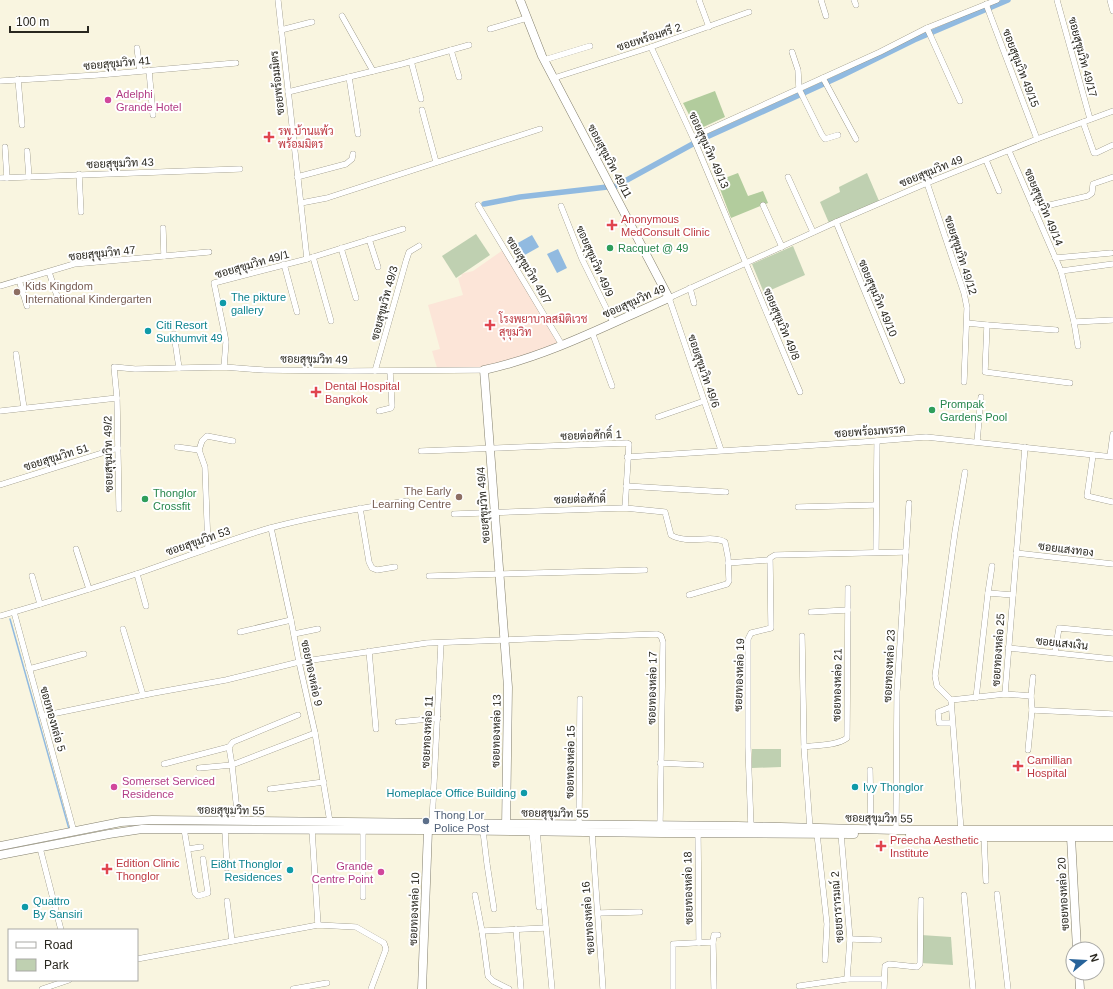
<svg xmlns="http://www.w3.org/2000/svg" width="1113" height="989" font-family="Helvetica,Sarabun,sans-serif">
<rect width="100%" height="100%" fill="#f9f5e0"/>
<path fill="#fce5d8" d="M503 250 559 346 484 371H438L432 351 440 349 428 305 463 295 458 278 462 276 461 274 473 271Z"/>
<g fill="#bfd0b1">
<path d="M867 173 879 201 829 223 820 202 840 192 839 187Z"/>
<path d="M476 234 490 255 456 278 442 256Z"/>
<path d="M793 246 805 275 764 293 752 264Z"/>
<path d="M752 749H781V767L752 768Z"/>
<path d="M921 935 951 937 953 965 921 963Z"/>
</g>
<g fill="#b2cc9d">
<path d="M715 91 725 117 697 130 683 103Z"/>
<path d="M738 173 748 196 763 191 768 203 731 218 717 181Z"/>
</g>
<g fill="#91bae0">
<path d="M532 235 539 247 523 256 516 244Z"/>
<path d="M558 249 567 268 557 273 547 254Z"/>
</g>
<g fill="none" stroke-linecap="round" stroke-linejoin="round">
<path stroke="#91bae0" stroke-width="1.5" d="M10 619 69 829"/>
<path stroke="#91bae0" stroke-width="5.5" d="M484 204 520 197 616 186 700 140 841 76 914 40 1008 0"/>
<g stroke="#837f6d" stroke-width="6">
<g id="street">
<path d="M278 0 307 259"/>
<path d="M699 0 709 27"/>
<path d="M821 0 826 16"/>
<path d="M854 0 856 5"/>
<path d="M1057 0 1090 119"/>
<path d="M1110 0 1113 11"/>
<path d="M986 4 1037 139"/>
<path d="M342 16 373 71"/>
<path d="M927 28 960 101"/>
<path d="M490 29 527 18"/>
<path d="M281 30 312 22"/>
<path d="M651 47 695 142 800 392"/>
<path d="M137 48 140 71"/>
<path d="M451 50 459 77"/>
<path d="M792 52 798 70 799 89 822 135 825 139 838 135"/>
<path d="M544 60 590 46"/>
<path d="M411 61 421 99"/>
<path d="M149 70 153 115"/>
<path d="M349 77 358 134"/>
<path d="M554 78 651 47 749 12"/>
<path d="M823 78 856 139"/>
<path d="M18 79 22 125"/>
<path d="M0 81 98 75 236 63"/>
<path d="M288 92 402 64 469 45"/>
<path d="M422 110 436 162"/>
<path d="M1083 122 1094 153H1096L1113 145"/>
<path d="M693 137 880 52 927 28 997 0"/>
<path d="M5 147 7 178"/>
<path d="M27 151 29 177"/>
<path d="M1009 151 1061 271 1074 322 1078 346"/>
<path d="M986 160 999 191"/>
<path d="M79 174 81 212"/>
<path d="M297 177 346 164 352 159 353 154"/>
<path d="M788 177 813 232"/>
<path d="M0 178 240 169"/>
<path d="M927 183 964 293 967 308 964 382"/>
<path d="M301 203 327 198 540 129"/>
<path d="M478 205 562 345"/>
<path d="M763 205 782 247"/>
<path d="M561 206 582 259 613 322"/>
<path d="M1033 209 1088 196 1092 193 1093 184 1113 177"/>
<path d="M836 222 902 381"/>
<path d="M163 228 164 256"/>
<path d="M369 239 378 267"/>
<path d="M341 248 356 298"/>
<path d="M313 257 331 321"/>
<path d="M1055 258 1111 253"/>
<path d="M284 264 297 312"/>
<path d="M1061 271 1113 264"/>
<path d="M49 272 57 296"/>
<path d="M19 280 27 306"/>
<path d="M0 286 74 264 209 252"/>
<path d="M690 288 694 303"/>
<path d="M1074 322 1113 320"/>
<path d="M967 323 987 325 985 372 1070 383"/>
<path d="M987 325 1056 330"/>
<path d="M592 332 612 386"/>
<path d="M174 334 179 368"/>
<path d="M16 354 24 408"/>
<path d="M224 367 226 342 224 331 214 283 307 259 403 229"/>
<path d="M375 371 406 261 409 252 419 246"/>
<path d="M0 411 117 398"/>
<path d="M379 411 391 408 392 406 390 371"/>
<path d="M658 417 704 401"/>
<path d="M977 442 981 397"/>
<path d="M177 447 199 450"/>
<path d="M721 450 669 298 836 222 927 183 1037 139 1113 111"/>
<path d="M421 451 627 443 629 444 625 508"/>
<path d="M1093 455 1087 496 1113 502"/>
<path d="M1110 456 1113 434"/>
<path d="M627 457 863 442 926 437 1113 457"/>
<path d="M0 485 118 448"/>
<path d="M626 486 726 492"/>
<path d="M798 507 876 505"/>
<path d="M360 508 369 562 372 568 377 570 395 567"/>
<path d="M119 509 117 398 114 367 135 369 224 367 264 370 349 371 484 370"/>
<path d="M454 514 625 508 665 512 671 535C687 545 712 534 725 542L728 557 729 581 727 584 689 595"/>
<path d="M271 528 291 620 299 662 315 733 330 822"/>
<path d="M208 548 205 467 199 450 202 441 207 436 233 441"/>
<path d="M76 549 89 589"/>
<path d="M876 552 877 441"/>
<path d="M1016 553 1113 564"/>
<path d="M728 563 769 560"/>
<path d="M137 574 146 606"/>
<path d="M32 576 40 604"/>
<path d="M429 576 645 570"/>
<path d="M988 593 1013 595"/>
<path d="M14 612 74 832"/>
<path d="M811 612 848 610"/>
<path d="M0 616C45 603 91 589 136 574 181 559 225 541 270 528 315 516 361 508 407 501"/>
<path d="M123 629 143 695"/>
<path d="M240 632 291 620"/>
<path d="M294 634 318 629"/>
<path d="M802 636 804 747 810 828"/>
<path d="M1008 648 1113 659"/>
<path d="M369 651 376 729"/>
<path d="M1055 652 1059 628 1113 633"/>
<path d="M29 669 84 654"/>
<path d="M1005 694 1025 447"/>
<path d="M1031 696 1033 677"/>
<path d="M976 698 988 593 992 566"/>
<path d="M951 700 937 686 935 676 955 532 965 472"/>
<path d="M951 700 1005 694 1031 696 1032 710 1113 714"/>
<path d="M951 700 961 830"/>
<path d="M951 707 938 712 939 723H952"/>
<path d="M42 716 154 693 226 680 299 662 427 643 657 634 661 636 663 642 660 825"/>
<path d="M398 722 438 718"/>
<path d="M229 747 232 765 238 820"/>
<path d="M804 747C817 745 836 746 847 738L848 588"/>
<path d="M1028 750 1032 710"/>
<path d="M660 763 701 765"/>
<path d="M164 764 229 747 233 742 298 715"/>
<path d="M199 768 232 765 315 733"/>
<path d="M870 770 871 829"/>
<path d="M270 789 324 782"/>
<path d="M432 823 441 643"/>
<path d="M579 825 580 699"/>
<path d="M751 827 748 747V639L751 633 771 628 770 558 775 555 906 552"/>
<path d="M184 829 195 893 198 896 208 893 203 859"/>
<path d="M225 830 227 868"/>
<path d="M312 830 318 925"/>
<path d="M896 830 897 692 909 503"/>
<path d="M483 831 487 864 494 909"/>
<path d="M532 831 539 907"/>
<path d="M537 831 552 989"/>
<path d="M592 832 603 989"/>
<path d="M698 833 699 943"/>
<path d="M817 834 827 924 825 960"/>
<path d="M841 834 850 939 847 979"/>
<path d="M984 837 986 881"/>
<path d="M40 848 61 930"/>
<path d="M188 849 201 847"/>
<path d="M997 894 1008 989"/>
<path d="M475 895 482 931 488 976 493 981 509 989"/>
<path d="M964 895 973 989"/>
<path d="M363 897V830"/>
<path d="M227 901 232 941"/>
<path d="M598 913 640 912"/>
<path d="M516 929 521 989"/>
<path d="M482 931 546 928"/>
<path d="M850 939 879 940"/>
<path d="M713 942 714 935H718"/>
<path d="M137 959 318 925 356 927 384 943 386 949 371 989"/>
<path d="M799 986 847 979H884"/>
<path d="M42 989 69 980"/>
<path d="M293 989 327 983"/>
<path d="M673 989V944L713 942 714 989"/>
<path d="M884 989 885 966 889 964 917 967 920 964 921 900"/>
</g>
</g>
<g stroke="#837f6d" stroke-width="9">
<g id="secondary">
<path d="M506 828 508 687 484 370C549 356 609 324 669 298L542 56 520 0"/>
<path d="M910 835 961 837H1113"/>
<path d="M1071 837 1077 949"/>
<path d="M0 846 121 822 152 820 738 826 896 830H1113"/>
<path d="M0 855 109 834 142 829 428 830 661 833 854 834"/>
<path d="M1079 973 1080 989"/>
<path d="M422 989 428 830 430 826"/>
</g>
</g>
<use href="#street" stroke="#fff" stroke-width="5.5"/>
<use href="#secondary" stroke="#fff" stroke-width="8"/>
</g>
<g fill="#d1479c" stroke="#fff" stroke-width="1.5">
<circle cx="108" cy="100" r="4"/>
<circle cx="114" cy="787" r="4"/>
<circle cx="381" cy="872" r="4"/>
</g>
<g fill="#e0444e" stroke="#fff" stroke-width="1.5">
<path d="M267 131h4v4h4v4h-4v4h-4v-4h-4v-4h4z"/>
<path d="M610 219h4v4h4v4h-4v4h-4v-4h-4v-4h4z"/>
<path d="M488 319h4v4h4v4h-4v4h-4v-4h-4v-4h4z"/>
<path d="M314 386h4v4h4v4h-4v4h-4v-4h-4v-4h4z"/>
<path d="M1016 760h4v4h4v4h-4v4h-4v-4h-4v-4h4z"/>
<path d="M879 840h4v4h4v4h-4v4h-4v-4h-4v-4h4z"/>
<path d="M105 863h4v4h4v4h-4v4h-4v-4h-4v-4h4z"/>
</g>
<g fill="#2e9e5b" stroke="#fff" stroke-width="1.5">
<circle cx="610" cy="248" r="4"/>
<circle cx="932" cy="410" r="4"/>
<circle cx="145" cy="499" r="4"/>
</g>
<g fill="#8d6e63" stroke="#fff" stroke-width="1.5">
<circle cx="17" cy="292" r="4"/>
<circle cx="459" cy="497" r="4"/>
</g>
<g fill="#0f9aa8" stroke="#fff" stroke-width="1.5">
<circle cx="223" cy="303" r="4"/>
<circle cx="148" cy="331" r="4"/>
<circle cx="855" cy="787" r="4"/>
<circle cx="524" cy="793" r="4"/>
<circle cx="290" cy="870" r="4"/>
<circle cx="25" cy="907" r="4"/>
</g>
<circle fill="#5c6f8a" stroke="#fff" stroke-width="1.5" cx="426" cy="821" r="4"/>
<g text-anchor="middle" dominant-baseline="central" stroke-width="4" stroke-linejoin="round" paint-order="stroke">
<g font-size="11" fill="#29271f" stroke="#fff">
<text transform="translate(649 37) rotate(-18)">ซอยพร้อมศรี 2</text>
<text transform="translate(1083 57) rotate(75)">ซอยสุขุมวิท 49/17</text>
<text transform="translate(117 63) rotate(-5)">ซอยสุขุมวิท 41</text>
<text transform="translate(1021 68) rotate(69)">ซอยสุขุมวิท 49/15</text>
<text transform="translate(277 83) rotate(-96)">ซอยพร้อมมิตร</text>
<text transform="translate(709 150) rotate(66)">ซอยสุขุมวิท 49/13</text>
<text transform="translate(610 161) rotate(62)">ซอยสุขุมวิท 49/11</text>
<text transform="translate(120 163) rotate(-2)">ซอยสุขุมวิท 43</text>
<text transform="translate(931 171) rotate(-22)">ซอยสุขุมวิท 49</text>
<text transform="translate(1044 207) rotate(67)">ซอยสุขุมวิท 49/14</text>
<text transform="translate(102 253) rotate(-6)">ซอยสุขุมวิท 47</text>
<text transform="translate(961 255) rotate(72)">ซอยสุขุมวิท 49/12</text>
<text transform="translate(595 261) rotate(66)">ซอยสุขุมวิท 49/9</text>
<text transform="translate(252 264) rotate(-16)">ซอยสุขุมวิท 49/1</text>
<text transform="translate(529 270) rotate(59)">ซอยสุขุมวิท 49/7</text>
<text transform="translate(878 298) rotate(67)">ซอยสุขุมวิท 49/10</text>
<text transform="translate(634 301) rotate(-24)">ซอยสุขุมวิท 49</text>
<text transform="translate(384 303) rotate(-75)">ซอยสุขุมวิท 49/3</text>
<text transform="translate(782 324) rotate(67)">ซอยสุขุมวิท 49/8</text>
<text transform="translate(314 359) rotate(1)">ซอยสุขุมวิท 49</text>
<text transform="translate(704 371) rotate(71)">ซอยสุขุมวิท 49/6</text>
<text transform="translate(870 431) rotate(-4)">ซอยพร้อมพรรค</text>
<text transform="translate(591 435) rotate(-2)">ซอยต่อศักดิ์ 1</text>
<text transform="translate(108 454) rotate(-91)">ซอยสุขุมวิท 49/2</text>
<text transform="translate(56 457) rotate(-17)">ซอยสุขุมวิท 51</text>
<text transform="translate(580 499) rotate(-1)">ซอยต่อศักดิ์</text>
<text transform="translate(483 505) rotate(-94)">ซอยสุขุมวิท 49/4</text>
<text transform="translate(198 541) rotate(-19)">ซอยสุขุมวิท 53</text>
<text transform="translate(1066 549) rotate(7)">ซอยแสงทอง</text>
<text transform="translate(1062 643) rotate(6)">ซอยแสงเงิน</text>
<text transform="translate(998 650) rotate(-86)">ซอยทองหล่อ 25</text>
<text transform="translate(889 666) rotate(-87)">ซอยทองหล่อ 23</text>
<text transform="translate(312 673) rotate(78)">ซอยทองหล่อ 9</text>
<text transform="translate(739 675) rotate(-88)">ซอยทองหล่อ 19</text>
<text transform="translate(837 685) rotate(-89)">ซอยทองหล่อ 21</text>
<text transform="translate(652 688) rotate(-89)">ซอยทองหล่อ 17</text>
<text transform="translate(53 719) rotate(74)">ซอยทองหล่อ 5</text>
<text transform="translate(496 731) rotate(-89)">ซอยทองหล่อ 13</text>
<text transform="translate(427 732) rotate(-87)">ซอยทองหล่อ 11</text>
<text transform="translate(570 762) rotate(-89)">ซอยทองหล่อ 15</text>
<text transform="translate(231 810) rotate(1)">ซอยสุขุมวิท 55</text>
<text transform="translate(555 813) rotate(1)">ซอยสุขุมวิท 55</text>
<text transform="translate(879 818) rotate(1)">ซอยสุขุมวิท 55</text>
<text transform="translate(688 888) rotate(-91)">ซอยทองหล่อ 18</text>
<text transform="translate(1063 894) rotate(-93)">ซอยทองหล่อ 20</text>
<text transform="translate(837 907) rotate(-94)">ซอยธารารมณ์ 2</text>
<text transform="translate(414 909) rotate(-88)">ซอยทองหล่อ 10</text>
<text transform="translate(588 918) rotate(-94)">ซอยทองหล่อ 16</text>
</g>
<g font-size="11" fill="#b23c85" stroke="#fff" text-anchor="start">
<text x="116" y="94">Adelphi<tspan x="116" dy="13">Grande Hotel</tspan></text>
<text x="122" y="781">Somerset Serviced<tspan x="122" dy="13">Residence</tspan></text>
<text x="373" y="866" text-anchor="end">Grande<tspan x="373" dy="13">Centre Point</tspan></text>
</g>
<g font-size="11" fill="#be3a42" stroke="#fff" text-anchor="start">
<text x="278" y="131">รพ.บ้านแพ้ว<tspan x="278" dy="13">พร้อมมิตร</tspan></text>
<text x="621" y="219">Anonymous<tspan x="621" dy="13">MedConsult Clinic</tspan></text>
<text x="499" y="319">โรงพยาบาลสมิติเวช<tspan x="499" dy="13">สุขุมวิท</tspan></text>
<text x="325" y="386">Dental Hospital<tspan x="325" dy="13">Bangkok</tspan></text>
<text x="1027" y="760">Camillian<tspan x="1027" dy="13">Hospital</tspan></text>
<text x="890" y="840">Preecha Aesthetic<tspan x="890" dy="13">Institute</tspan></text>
<text x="116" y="863">Edition Clinic<tspan x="116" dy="13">Thonglor</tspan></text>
</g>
<g font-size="11" fill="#27864d" stroke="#fff" text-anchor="start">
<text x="618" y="248">Racquet @ 49</text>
<text x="940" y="404">Prompak<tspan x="940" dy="13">Gardens Pool</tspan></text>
<text x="153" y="493">Thonglor<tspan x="153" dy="13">Crossfit</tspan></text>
</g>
<g font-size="11" fill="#785e54" stroke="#fff" text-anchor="start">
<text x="25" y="286">Kids Kingdom<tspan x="25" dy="13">International Kindergarten</tspan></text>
<text x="451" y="491" text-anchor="end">The Early<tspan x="451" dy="13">Learning Centre</tspan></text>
</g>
<g font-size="11" fill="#0d838f" stroke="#fff" text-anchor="start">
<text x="231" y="297">The pikture<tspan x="231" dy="13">gallery</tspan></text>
<text x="156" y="325">Citi Resort<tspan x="156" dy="13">Sukhumvit 49</tspan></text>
<text x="863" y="787">Ivy Thonglor</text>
<text x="516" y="793" text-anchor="end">Homeplace Office Building</text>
<text x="282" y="864" text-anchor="end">Ei8ht Thonglor<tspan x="282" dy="13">Residences</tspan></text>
<text x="33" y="901">Quattro<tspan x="33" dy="13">By Sansiri</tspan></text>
</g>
<g font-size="11" fill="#4e5e75" stroke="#fff" text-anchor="start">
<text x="434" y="815">Thong Lor<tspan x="434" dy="13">Police Post</tspan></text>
</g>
</g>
<rect x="8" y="929" width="130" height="52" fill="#ffffff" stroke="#a9a9a5"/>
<rect x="16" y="942" width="20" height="6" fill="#ffffff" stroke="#a9a9a5"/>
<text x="44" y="949" font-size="12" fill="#29271f">Road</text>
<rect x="16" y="959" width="20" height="12" fill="#bfd0b1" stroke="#a9a9a5"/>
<text x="44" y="969" font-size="12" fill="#29271f">Park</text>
<g transform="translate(1085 961) rotate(72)"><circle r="19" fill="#ffffff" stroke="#a9a9a5"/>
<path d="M0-3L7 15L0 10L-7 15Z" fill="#27639a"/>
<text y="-6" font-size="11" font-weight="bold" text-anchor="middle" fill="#29271f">N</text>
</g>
<path d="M10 26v6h78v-6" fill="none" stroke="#29271f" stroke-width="2"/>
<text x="16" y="26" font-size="12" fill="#29271f" stroke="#ffffff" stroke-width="3" paint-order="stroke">100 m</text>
</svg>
